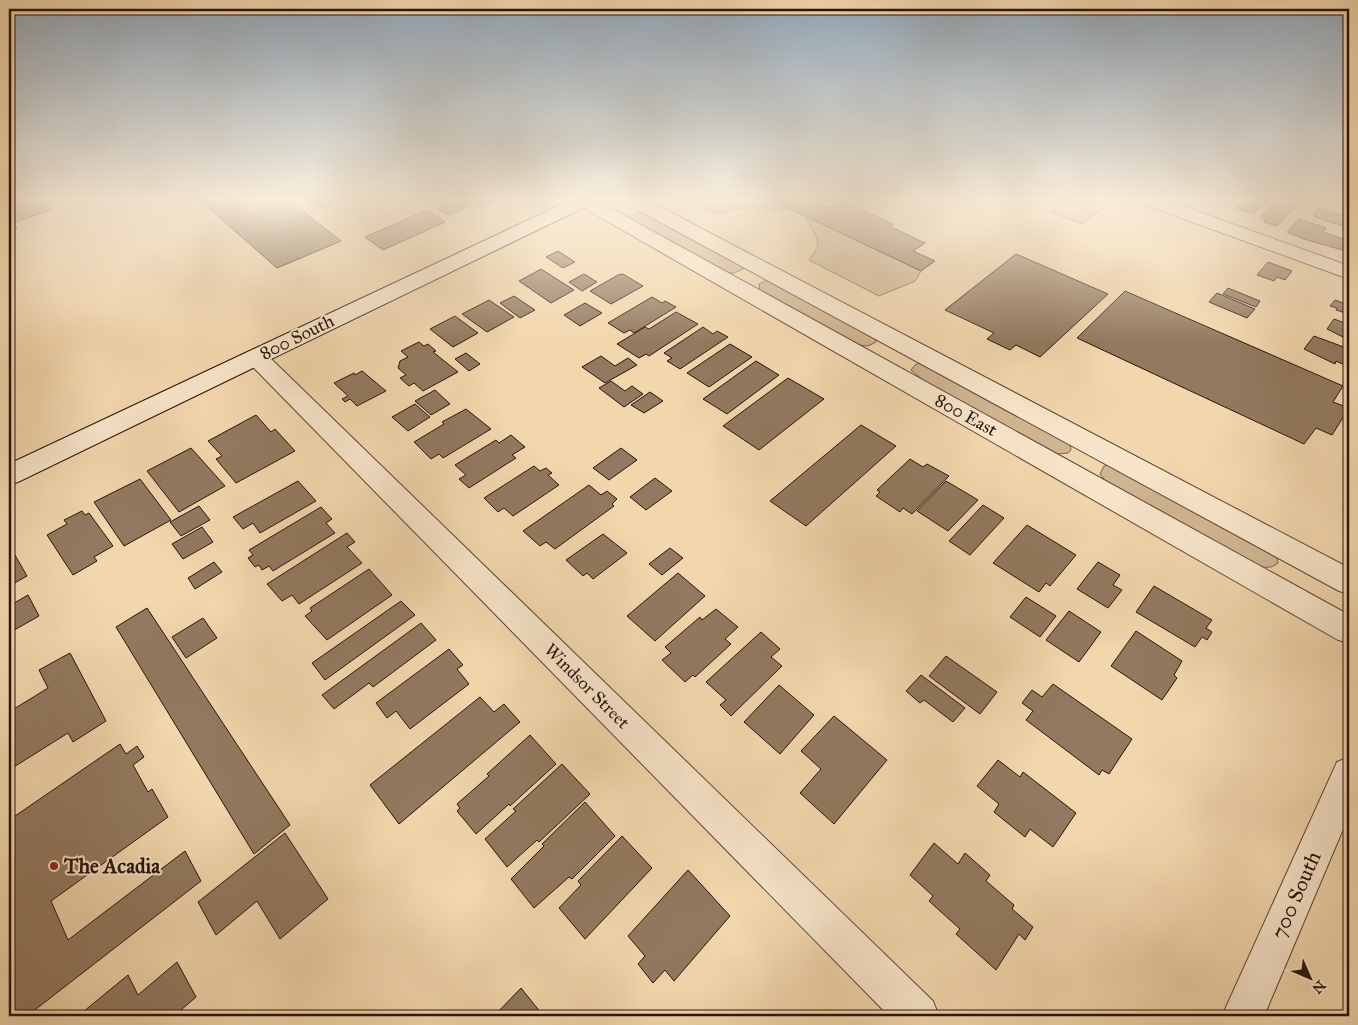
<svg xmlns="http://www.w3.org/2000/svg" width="1358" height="1025" font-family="'IM FELL Great Primer',serif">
<rect width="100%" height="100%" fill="#f2d6ac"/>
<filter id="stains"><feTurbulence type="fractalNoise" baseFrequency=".004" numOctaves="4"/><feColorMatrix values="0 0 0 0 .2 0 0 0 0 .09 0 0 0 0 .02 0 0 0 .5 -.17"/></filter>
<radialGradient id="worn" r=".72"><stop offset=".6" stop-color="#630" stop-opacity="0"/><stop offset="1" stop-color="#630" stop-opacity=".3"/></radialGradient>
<g fill="#d0b591" stroke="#7c644e">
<path d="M690 200H771L789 208C779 212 771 208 761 208 746 207 732 209 717 214Z"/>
<path d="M1040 200H1114L1082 224 1051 212 1058 207Z"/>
<path d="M641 211 743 265V269L734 273H727L632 220 630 218 633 214Z"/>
<path d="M808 217 921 271 915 281 879 296 809 260C823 242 818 239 807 220Z"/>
<path d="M767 280 876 339V342L868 346 857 345 760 291 759 284Z"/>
<path d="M922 362 1070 442 1071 450 1068 453 1057 454 924 381 911 370 915 365Z"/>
<path d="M1110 465 1276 554 1278 563C1270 570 1263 567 1254 565L1107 483 1100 474 1104 466Z"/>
</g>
<g fill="#92795f" stroke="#29140b">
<path d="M9 200H61L48 204 53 209 12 223 17 229 9 232Z"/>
<path d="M208 200H288L341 241 277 268 202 202Z"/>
<path d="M310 200H339L320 207Z"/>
<path d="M459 200H498L481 207 475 203 465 208 455 202Z"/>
<path d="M771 200H811L828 208 840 200 893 224 889 226 925 243 913 251 935 261 921 271Z"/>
<path d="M1245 200H1268L1253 214 1236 208Z"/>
<path d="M452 202 463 209 448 215 438 209Z"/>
<path d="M1276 202 1294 208 1277 226 1264 222 1266 220 1260 217Z"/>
<path d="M1319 208 1349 218V228L1315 217 1317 216 1313 215Z"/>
<path d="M427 210 445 222 383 250 365 237Z"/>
<path d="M1299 219 1326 228 1323 232 1349 241V252L1304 239 1287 232Z"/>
<path d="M558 251 575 262 563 268 546 257Z"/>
<path d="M1016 254 1108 294 1040 357 1016 345 1010 350 987 339 994 333 945 310Z"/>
<path d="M1268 262 1292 271 1285 280 1277 277 1274 281 1257 275Z"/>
<path d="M541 269 574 290 551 303 519 281Z"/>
<path d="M584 274 597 282 582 291 569 282Z"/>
<path d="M623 274 643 286 611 304 590 291 618 275Z"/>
<path d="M1228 288 1260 301 1256 307 1223 294Z"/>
<path d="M1125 291 1343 386 1333 402 1349 408 1332 435 1316 428 1304 444 1077 338Z"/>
<path d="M1217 293 1255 309 1247 318 1209 302Z"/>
<path d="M514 296 535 310 520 318 500 303Z"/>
<path d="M652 297 662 303 665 301 676 307 634 333 630 330 624 333 608 323Z"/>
<path d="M489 300 514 317 487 332 462 314Z"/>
<path d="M1335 300 1349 305V314L1336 310 1337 308 1330 306Z"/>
<path d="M585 303 602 313 580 326 564 315Z"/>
<path d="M676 312 698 324 649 356 646 354 639 358 617 344 645 327 649 329Z"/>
<path d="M455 316 478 333 453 347 430 329Z"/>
<path d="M1334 319 1345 323 1349 321V340L1327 329Z"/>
<path d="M703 327 713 334 717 331 728 337 680 369 667 361 672 358 664 353Z"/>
<path d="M1314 336 1349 349V367L1336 361 1335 364 1304 349Z"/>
<path d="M419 342 424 346 428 344 436 351 433 352 458 372 423 391 414 383 409 386 400 378 406 375 398 368 400 361 408 357 401 351Z"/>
<path d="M730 344 752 357 709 387 687 373Z"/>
<path d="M466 353 480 364 469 371 455 359Z"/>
<path d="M601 356 615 366 628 358 637 365 605 383 582 367Z"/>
<path d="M756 361 779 375 727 414 703 399Z"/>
<path d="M362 371 386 391 357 406 350 399 345 402 342 399 348 396 334 383 354 373 355 375Z"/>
<path d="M788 378 824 399 759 450 723 426Z"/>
<path d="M611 381 625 391 632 386 643 394 624 407 599 388Z"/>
<path d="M435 390 450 404 431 415 415 401Z"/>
<path d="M650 392 663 401 644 413 631 405Z"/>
<path d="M415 404 430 417 408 431 392 417Z"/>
<path d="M466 409 491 429 443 458 439 454 431 459 414 442 444 424 442 422Z"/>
<path d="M256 415 271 432 275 429 295 451 236 483 216 459 222 456 208 441Z"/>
<path d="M861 425 896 446 806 526 770 501Z"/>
<path d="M511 435 525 447 512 455 516 458 469 488 459 479 466 475 455 465 496 440 499 443Z"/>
<path d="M191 448 225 486 179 512 147 471Z"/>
<path d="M621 448 637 460 609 480 593 468Z"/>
<path d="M910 459 923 467 927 464 949 476 912 514 903 508 900 512 876 496 880 492 877 490Z"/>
<path d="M534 466 540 471 546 468 552 473 548 475 559 485 513 516 504 508 498 512 484 498Z"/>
<path d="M655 478 672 491 646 510 630 497Z"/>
<path d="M140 479 171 520 124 546 94 502Z"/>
<path d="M298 481 316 501 260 533 253 523 243 529 233 517Z"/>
<path d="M946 481 978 500 948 531 917 511Z"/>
<path d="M589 485 601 495 607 491 617 499 612 504 614 506 555 549 546 542 540 546 523 531Z"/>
<path d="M983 505 1004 518 970 555 949 541Z"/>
<path d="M199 506 210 520 181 536 170 522Z"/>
<path d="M321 507 332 519 326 523 335 533 273 571 269 566 262 570 259 565 255 567 248 558 253 555 249 550Z"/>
<path d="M82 511 85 515 89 513 113 546 94 557 97 561 73 575 47 535 67 524 64 520Z"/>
<path d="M1027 525 1076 555 1050 586 1046 583 1039 592 993 563Z"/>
<path d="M202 527 213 542 183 559 172 544Z"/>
<path d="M347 533 355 542 347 547 362 563 299 604 292 595 282 601 267 584Z"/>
<path d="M603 534 627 553 593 579 587 573 583 576 566 560Z"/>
<path d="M670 548 683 558 662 575 649 564Z"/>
<path d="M12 550 27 576 9 586V551Z"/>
<path d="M214 562 222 572 195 589 188 578Z"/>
<path d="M1098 562 1120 575 1113 585 1122 590 1108 608 1077 589Z"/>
<path d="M369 569 392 595 327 640 305 616 312 611 310 608Z"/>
<path d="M678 573 705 596 655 641 627 616Z"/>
<path d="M1154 586 1212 620 1206 628 1212 632 1207 640 1202 637 1195 647 1136 612Z"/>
<path d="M28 595 39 616 9 633V606Z"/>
<path d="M1026 597 1056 616 1040 637 1010 617Z"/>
<path d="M401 601 415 615 325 680 312 663Z"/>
<path d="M147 608 290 825 254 854 116 627Z"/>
<path d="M716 609 738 627 725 639 731 644 695 677 693 675 685 682 662 660 671 653 665 647 700 617 702 620Z"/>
<path d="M1069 611 1101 632 1079 662 1046 640Z"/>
<path d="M203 618 217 638 186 658 172 637Z"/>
<path d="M421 623 436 640 373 687 369 683 334 709 322 695Z"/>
<path d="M1136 631 1182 661 1174 675 1177 678 1162 700 1111 666Z"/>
<path d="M761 632 780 649 771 657 782 666 731 716 720 705 726 700 706 682Z"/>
<path d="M449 649 463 665 457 669 469 684 410 729 396 711 387 718 376 703Z"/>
<path d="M70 653 106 721 73 742 68 733 9 770V712L48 688 39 670Z"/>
<path d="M946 656 997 692 980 714 929 676Z"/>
<path d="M921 675 965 708 953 722 924 700 920 703 906 691Z"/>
<path d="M1053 684 1132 739 1109 774 1102 770 1099 775 1026 720 1033 711 1022 703 1032 690 1042 697Z"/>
<path d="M779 685 814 715 780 754 744 722Z"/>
<path d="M480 697 494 712 504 704 520 722 399 824 370 785Z"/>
<path d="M834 716 887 760 834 824 800 793 821 769 801 751Z"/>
<path d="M530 735 556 764 510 806 509 804 476 834 457 811 460 808 457 804 489 776 487 774Z"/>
<path d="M120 744 126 754 137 746 144 757 133 765 148 792 152 789 168 817 51 901 68 940 185 851 201 881 27 1016H9V813L12 810 15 816Z"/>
<path d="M998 760 1020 777 1023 772 1076 813 1053 847 1030 829 1025 837 994 812 999 804 977 786Z"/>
<path d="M562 764 590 794 539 842 537 840 507 867 485 839 516 811 513 809Z"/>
<path d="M585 802 615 836 572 879 569 877 534 908 511 879 544 846 542 844Z"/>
<path d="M285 833 328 899 280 939 257 901 216 935 198 902Z"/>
<path d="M622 836 652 868 585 939 559 908 581 885 578 881Z"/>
<path d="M934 843 958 864 965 853 990 875 986 881 1014 905 1012 909 1033 927 1025 940 1019 934 996 970 956 934 960 929 929 901 933 896 910 875Z"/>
<path d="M688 870 730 916 674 981 665 970 653 983 638 964 645 956 628 936Z"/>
<path d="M177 962 196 997 174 1016H78L128 975 138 995Z"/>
<path d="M521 988 541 1013 538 1016H494Z"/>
</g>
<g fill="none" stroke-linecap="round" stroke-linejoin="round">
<g stroke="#5b4433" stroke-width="2">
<g id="street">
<path d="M574 200H596L1349 615V643L1338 640 577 204Z"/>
<path d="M624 200H647L1349 568V594L1339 591 627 204Z"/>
<path d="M1140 200H1166L1349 266V279L1143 204Z"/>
<path d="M256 350 264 352 933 1001 939 1016H889L248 362 245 357 248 352Z"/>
<path d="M1349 757V815L1264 1016H1222L1337 762Z"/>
</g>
</g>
<g stroke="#29140b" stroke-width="2">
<path id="secondary" d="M571 200H594L591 204 18 482 9 485V464Z"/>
</g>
<use href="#street" fill="#f7e4c9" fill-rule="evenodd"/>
<use href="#secondary" fill="#f7e4c9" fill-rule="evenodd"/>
</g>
<linearGradient id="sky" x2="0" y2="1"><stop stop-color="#91a7ba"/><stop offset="0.58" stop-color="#f9edda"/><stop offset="1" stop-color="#f9edda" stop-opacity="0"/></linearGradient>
<rect width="1358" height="343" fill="url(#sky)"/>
<circle fill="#8f2418" stroke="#f7e4c9" stroke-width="2" cx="54" cy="866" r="5"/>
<g text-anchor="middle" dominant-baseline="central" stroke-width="4" stroke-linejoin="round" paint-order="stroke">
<g font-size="18" fill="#29140b" stroke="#f7e4c9">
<text transform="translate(297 337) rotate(-26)">800 South</text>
<text transform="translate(966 415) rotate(29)">800 East</text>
<text transform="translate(587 686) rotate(45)">Windsor Street</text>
</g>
<g font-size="21" font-weight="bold" fill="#29140b" stroke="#f7e4c9" text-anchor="start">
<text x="64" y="866">The Acadia</text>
</g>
<g font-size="21" fill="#29140b" stroke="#f7e4c9">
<text transform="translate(1296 895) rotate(-66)">700 South</text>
</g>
</g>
<rect width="1358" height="1025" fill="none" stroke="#f2d6ac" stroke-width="30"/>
<rect x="10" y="10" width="1338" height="1005" fill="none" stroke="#29140b" stroke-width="2.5"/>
<rect x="15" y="15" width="1328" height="995" fill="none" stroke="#29140b"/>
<g transform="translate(1310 978) rotate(135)" stroke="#f7e4c9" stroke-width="4" paint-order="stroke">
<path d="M0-4L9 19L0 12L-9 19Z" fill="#29140b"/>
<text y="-8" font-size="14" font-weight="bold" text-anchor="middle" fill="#29140b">N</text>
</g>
<rect width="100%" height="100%" filter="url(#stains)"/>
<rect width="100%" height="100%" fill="url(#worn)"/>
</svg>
